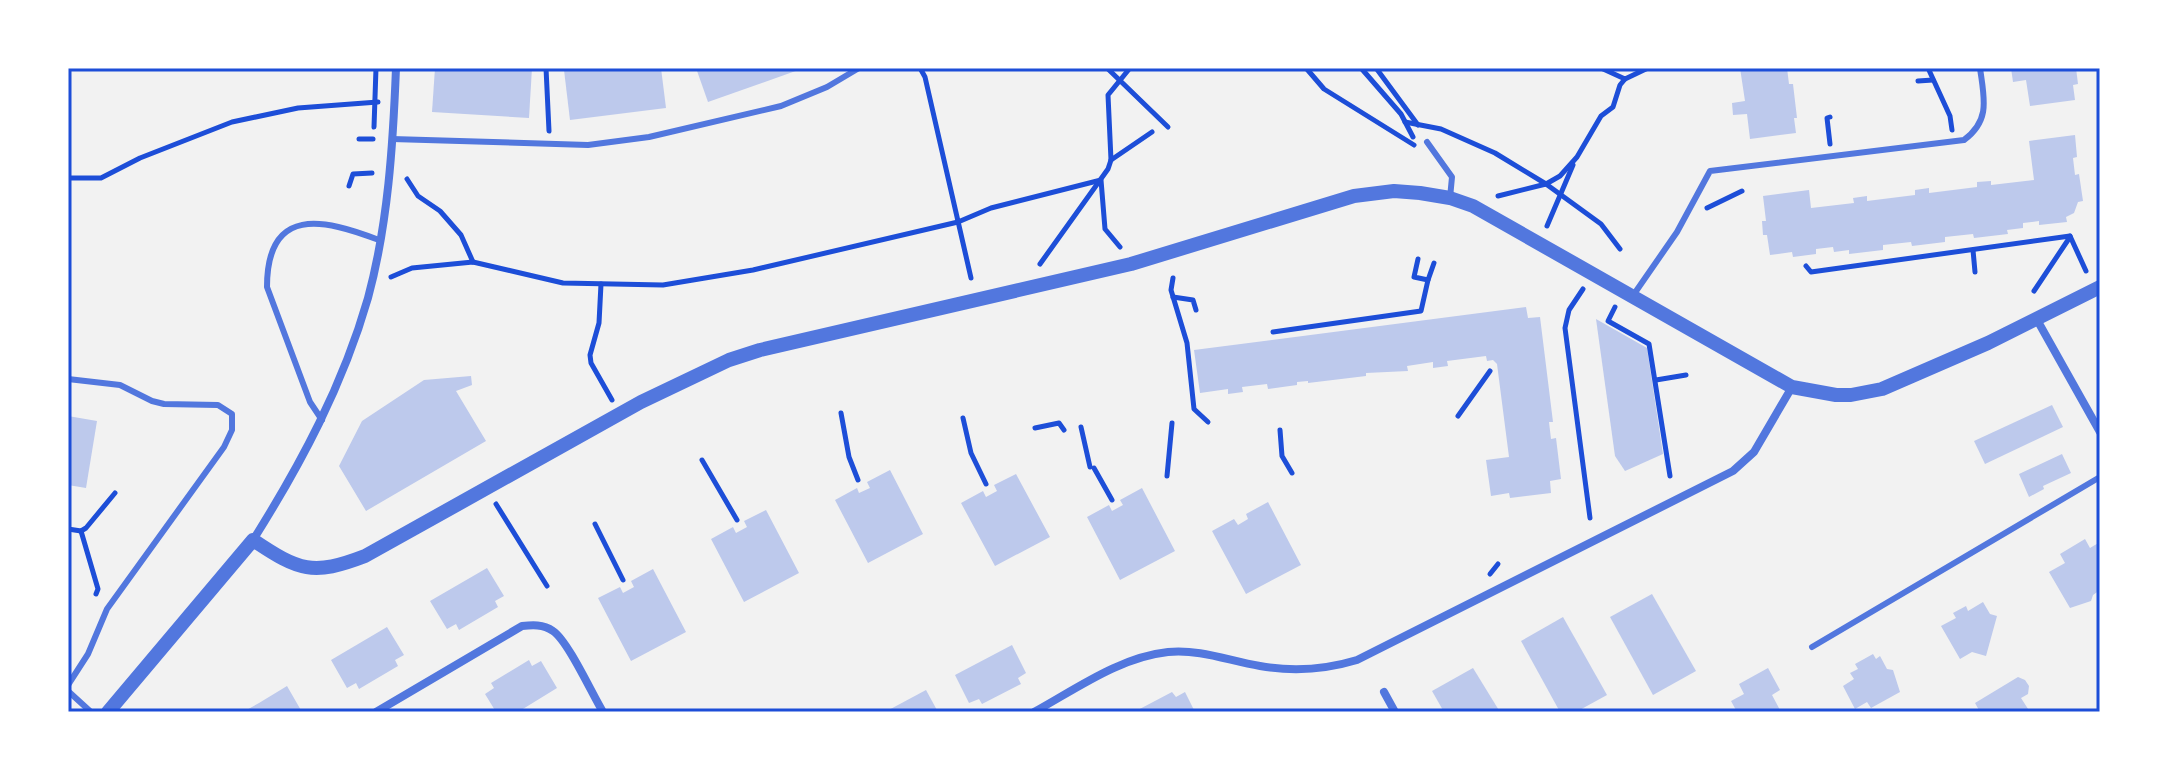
<svg xmlns="http://www.w3.org/2000/svg" width="2168" height="780" font-family="'Public Sans',sans-serif">
<rect width="100%" height="100%" fill="#f2f2f2"/>
<g fill="#bdc9ec">
<path d="M435 68H532L529 118 432 112Z"/>
<path d="M583 68H661L666 108 570 120 564 70Z"/>
<path d="M696 68H804L708 102Z"/>
<path d="M1740 68H1787L1789 84H1793L1797 118H1794L1796 133 1750 139 1747 114 1733 115 1732 103 1745 101Z"/>
<path d="M2011 68H2076L2078 84 2073 85 2075 100 2030 106 2026 80 2013 82Z"/>
<path d="M2075 135 2077 157 2073 158 2075 175 2079 174 2083 201 2078 202 2074 213 2066 217 2067 222 2039 225V221L2023 223V228L2007 230 2008 234 1974 238 1973 234 1945 237V242L1912 246 1911 242 1883 245V250L1849 254V250L1834 252 1833 247 1816 249V254L1793 257 1792 252 1770 255 1767 235H1763L1762 221H1766L1763 196 1809 190 1811 208 1854 203 1853 198 1867 196V201L1915 195V190L1929 188V193L1977 187V182L1991 181V185L2034 180 2029 141Z"/>
<path d="M1526 307 1528 318 1540 317 1553 422H1549L1551 439 1556 438 1561 479 1550 481 1551 493 1510 498 1509 493 1491 496 1486 460 1509 457 1497 364 1493 360 1487 361 1486 356 1447 361 1448 366 1433 368V362L1407 366 1408 371 1366 373V376L1308 383V381L1297 382V385L1268 389 1267 384 1242 387 1243 392 1228 394V389L1200 393 1194 350Z"/>
<path d="M1596 319 1647 348 1663 454 1625 471 1615 456Z"/>
<path d="M471 376 472 385 456 391 486 441 366 511 339 466 362 421 424 380Z"/>
<path d="M2052 405 2063 427 1985 464 1974 441Z"/>
<path d="M68 416 97 421 86 488 68 485Z"/>
<path d="M2062 454 2071 473 2043 486 2044 489 2029 497 2019 474Z"/>
<path d="M890 470 923 534 868 563 835 500 857 488 859 493 870 488 867 482Z"/>
<path d="M1016 474 1050 537 995 566 961 503 983 491 986 497 997 491 994 485Z"/>
<path d="M1142 488 1175 551 1120 580 1087 517 1109 505 1112 511 1123 505 1120 500Z"/>
<path d="M1268 502 1301 565 1246 594 1212 531 1234 519 1238 525 1248 519 1246 514Z"/>
<path d="M766 510 799 573 744 602 711 539 733 527 736 533 747 527 744 521Z"/>
<path d="M2085 539 2090 548 2100 542V590L2093 595 2091 601 2070 608 2049 572 2065 563 2060 554Z"/>
<path d="M487 568 504 596 495 601 498 607 459 630 456 624 447 629 430 601Z"/>
<path d="M653 569 686 632 631 661 598 598 620 587 623 593 634 587 631 581Z"/>
<path d="M1652 594 1696 671 1653 695 1610 617Z"/>
<path d="M1983 602 1990 614 1997 616 1986 656 1972 652 1960 659 1941 626 1956 618 1953 613 1966 606 1968 611Z"/>
<path d="M1563 617 1607 695 1576 712H1560L1521 641Z"/>
<path d="M387 627 404 655 395 660 398 666 359 689 356 683 347 688 331 660Z"/>
<path d="M1012 645 1026 673 1018 678 1021 684 982 704 979 699 969 703 955 675Z"/>
<path d="M1873 654 1876 659 1880 656 1887 669 1893 670 1900 692 1871 708 1867 702 1855 709 1843 686 1854 679 1850 673 1858 669 1855 664Z"/>
<path d="M529 660 532 666 541 661 557 688 518 712H496L485 694 494 688 491 683Z"/>
<path d="M1473 668 1500 712H1444L1432 691Z"/>
<path d="M1768 668 1780 690 1772 695 1781 712H1737L1731 701 1744 694 1739 684Z"/>
<path d="M2018 677 2025 680 2029 686 2028 694 2021 698 2030 712H1980L1975 703Z"/>
<path d="M287 686 302 712H243L259 703Z"/>
<path d="M926 690 938 712H885L898 705Z"/>
<path d="M1172 692 1176 697 1185 692 1195 712H1134Z"/>
</g>
<g fill="none" stroke-linecap="round" stroke-linejoin="round">
<g stroke="#1d4ed8" stroke-width="5">
<path d="M546 68 549 131"/>
<path d="M920 68 925 77 971 278"/>
<path d="M1107 68 1168 127"/>
<path d="M1306 68 1324 89 1414 145"/>
<path d="M1361 68 1401 114 1413 137"/>
<path d="M1376 68 1418 125"/>
<path d="M1601 68 1625 79 1648 68"/>
<path d="M1928 68 1950 116 1952 130"/>
<path d="M1918 81 1933 80"/>
<path d="M1830 117 1827 118 1830 144"/>
<path d="M1405 122 1441 129 1495 153 1546 184 1601 224 1620 249"/>
<path d="M374 127 376 68"/>
<path d="M359 139H373"/>
<path d="M1111 160 1152 132"/>
<path d="M68 178H101L140 158 232 122 298 108 378 102"/>
<path d="M407 179 418 196 440 211 461 235 473 262"/>
<path d="M349 186 353 174 372 173"/>
<path d="M1498 196 1546 184 1560 176 1577 157 1601 116 1613 107 1620 85 1625 79"/>
<path d="M1707 208 1742 191"/>
<path d="M1547 226 1573 165"/>
<path d="M2070 236 2086 271"/>
<path d="M1973 250 1975 272"/>
<path d="M1418 259 1414 277 1428 280 1434 263"/>
<path d="M1040 264 1108 169 1111 160 1108 95 1130 68"/>
<path d="M1806 266 1811 272 2070 236"/>
<path d="M391 277 412 268 473 262 563 283 663 285 753 270 958 222 991 208 1101 180 1105 229 1120 247"/>
<path d="M1173 278 1171 290 1187 343 1194 409 1208 422"/>
<path d="M601 284 599 323 590 355 591 363 612 400"/>
<path d="M1583 289 1569 310 1565 328 1590 518"/>
<path d="M2034 291 2070 237"/>
<path d="M1173 297 1193 300 1196 310"/>
<path d="M1615 307 1608 321 1649 344 1670 476"/>
<path d="M1273 332 1421 311 1428 280"/>
<path d="M1656 380 1686 375"/>
<path d="M841 413 849 457 858 480"/>
<path d="M1458 416 1490 371"/>
<path d="M963 418 971 453 986 484"/>
<path d="M1081 427 1090 467"/>
<path d="M1035 428 1059 423 1064 430"/>
<path d="M1280 430 1282 456 1292 473"/>
<path d="M702 460 737 520"/>
<path d="M1094 468 1112 500"/>
<path d="M1167 476 1172 423"/>
<path d="M496 504 547 586"/>
<path d="M595 524 623 580"/>
<path d="M68 529 81 531 86 528 115 493"/>
<path d="M81 531 98 589 96 594"/>
<path d="M1490 574 1498 564"/>
</g>
<g stroke="#5277de" stroke-width="6">
<path d="M392 139 588 145 649 137 781 106 827 87 859 68"/>
<path d="M1427 142 1452 177 1450 198"/>
<path d="M1632 297 1677 232 1710 171 1964 140C1991 120 1984 98 1980 68"/>
<path d="M68 379 120 385 152 401 164 404 218 405 232 414V430L224 447 107 609 88 654 68 685"/>
<path d="M322 420 310 402 267 287C267 205 324 219 379 240"/>
<path d="M1812 647 2100 477"/>
<path d="M68 691 91 712"/>
</g>
<g stroke="#5277de" stroke-width="8">
<path d="M2036 318 2100 432"/>
<path d="M253 540C301 464 343 385 368 298 388 224 393 145 396 68"/>
<path d="M1384 692 1395 712"/>
<path d="M376 712 522 626C532 625 543 624 553 631 568 641 592 694 603 712"/>
<path d="M1034 712C1076 689 1120 657 1168 652 1201 649 1229 661 1260 666 1294 672 1324 670 1357 660L1733 471 1754 452 1792 387"/>
</g>
<path stroke="#5277de" stroke-width="14" d="M108 712 253 540C299 571 313 576 365 556L641 402 729 360 760 350 1131 264 1354 196 1394 191 1420 193 1450 198 1473 206 1792 387 1836 395H1851L1882 389 1988 343 2100 287"/>
</g>
<rect width="2168" height="780" fill="none" stroke="#ffffff" stroke-width="140"/>
<rect x="70" y="70" width="2028" height="640" fill="none" stroke="#1d4ed8" stroke-width="3"/>
</svg>
